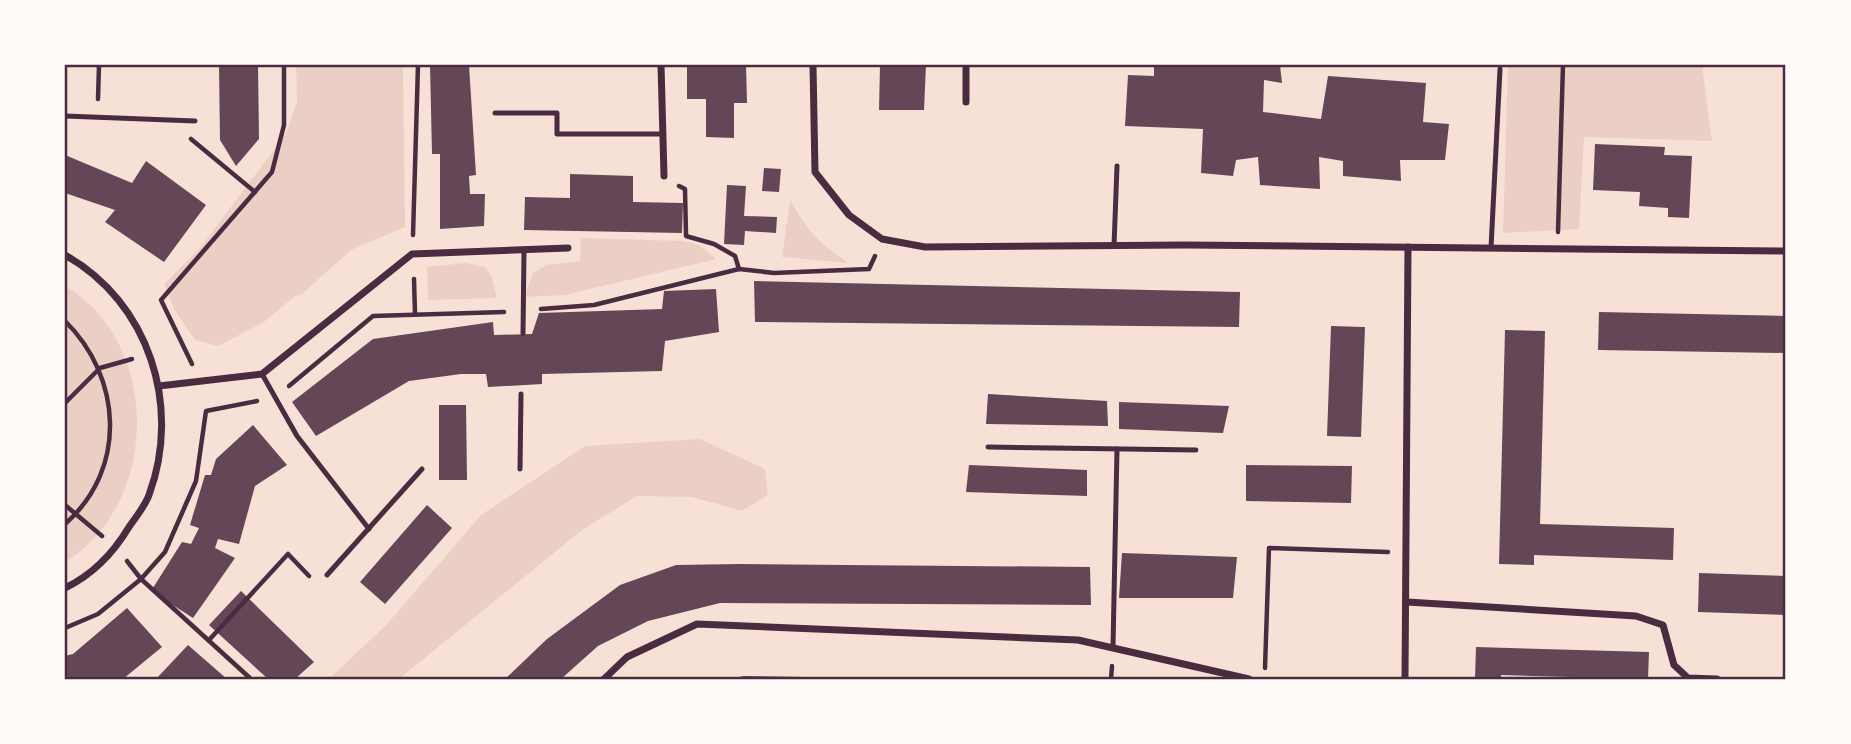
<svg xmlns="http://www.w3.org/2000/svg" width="1851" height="744" font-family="'IBM Plex Sans',sans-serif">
<rect width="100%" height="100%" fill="#f7e1d7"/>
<g fill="#ebcfc5">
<path d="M296 65H403L405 227 351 250 302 294 295 296 264 322 218 346 195 340 175 311 164 284 200 248 286 134 297 102Z"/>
<path d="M1508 65H1702L1712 141 1584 137 1579 229 1503 233Z"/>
<path d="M790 200C808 231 819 244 849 263L782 257Z"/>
<path d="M581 238 683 241 699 245 716 259 565 295 524 297 533 273 546 265 580 261Z"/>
<path d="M465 263 485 267 492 277 497 298 428 300 427 267Z"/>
<path d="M65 286C162 343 160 504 65 562Z"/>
<path d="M700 439 765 469 768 495 742 511 692 497 637 496 582 530 399 679H329L388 623 481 515 585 446Z"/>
</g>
<g fill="#644757">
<path d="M219 65H258L259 139 236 166 220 140Z"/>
<path d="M430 65H469L476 175 469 176 470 194H485L484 226 440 229V154H432Z"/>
<path d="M687 65H746L747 103H734V138L706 137V99H687Z"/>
<path d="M880 65H926L924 110H879Z"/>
<path d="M1154 65H1280L1282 83 1264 80 1263 112 1321 119 1328 76 1426 83 1423 122 1449 124 1445 160H1400L1401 181 1343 176V161L1319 157 1320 189 1260 185 1258 157 1236 160 1233 176 1201 173 1203 129 1125 126 1128 75 1154 76Z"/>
<path d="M1595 144 1665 147 1664 155 1692 156 1689 218 1668 217V208L1639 206 1640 192 1593 190Z"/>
<path d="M65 155 132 183 146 161 206 205 164 262 105 222 115 210 65 193Z"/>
<path d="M764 168 781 169 779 192 762 191Z"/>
<path d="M570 174 633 176V202L683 203 682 233 524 230 525 197 570 198Z"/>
<path d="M727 185 746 186 744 216 777 217 776 233 745 231 744 245 724 244Z"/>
<path d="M754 281 1240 292 1239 327 755 322Z"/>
<path d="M716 289 719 332 665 341 662 371 542 374V384L488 387 486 374H461L409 381 316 436 292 402 373 339 493 322 494 335 532 334 539 313 662 309 664 291Z"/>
<path d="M1599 312 1786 316V353L1598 350Z"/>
<path d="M1331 326 1365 327 1361 437 1327 436Z"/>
<path d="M1505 330 1545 331 1540 524 1674 528 1673 560 1534 555V565L1499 564Z"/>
<path d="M988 394 1107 401 1108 426 986 424Z"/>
<path d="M1119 402 1229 406 1223 433 1119 429Z"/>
<path d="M439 405H466L467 480H439Z"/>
<path d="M253 425 287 465 255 486 239 544 218 539 215 548 235 558 193 618 151 591 182 542 191 544 199 528 190 525 205 475H211L216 459Z"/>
<path d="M969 465 1087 470V496L966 492Z"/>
<path d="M1246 465 1352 466 1351 503 1246 501Z"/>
<path d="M427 505 452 528 385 604 360 582Z"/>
<path d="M1122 553 1237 557 1233 598H1119Z"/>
<path d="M740 564 1090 567 1091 605 720 603 648 621 598 646 561 679H505L547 639 620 585 676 565Z"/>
<path d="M1699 573 1786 576V615L1698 612Z"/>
<path d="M241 591 314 662 295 679H268L209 625Z"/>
<path d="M127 608 162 647 123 679H65V656L73 654Z"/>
<path d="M188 645 227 679H156Z"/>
<path d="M1476 647 1649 652 1648 679 1501 675V679H1475Z"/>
<path d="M743 676 805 677V679H732Z"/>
</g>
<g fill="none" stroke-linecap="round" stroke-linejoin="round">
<g stroke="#4a2c40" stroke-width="4.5">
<path d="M98 99 99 65"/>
<path d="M191 139 255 192"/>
<path d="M679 186 685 189 686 236 714 244 735 256 739 269"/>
<path d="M1558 232 1563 65"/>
<path d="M413 235 418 65"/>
<path d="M414 279 415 314"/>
<path d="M541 309 594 305 739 269 774 273 869 269 875 256"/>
<path d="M65 321C122 377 128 469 65 524"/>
<path d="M192 364 161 300 272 172 284 125V65"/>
<path d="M289 386 373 316 504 312"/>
<path d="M65 403 100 368 132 359"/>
<path d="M65 505 102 536"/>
<path d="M127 561 141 579 251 679"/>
<path d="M65 628 98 614 141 579 165 552 196 481 206 411 257 401"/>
<path d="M209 640 288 554 309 576"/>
<path d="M1265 668 1269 548 1388 552"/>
<path d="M1111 679 1112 666"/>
</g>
<g stroke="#4a2c40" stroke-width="5">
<path d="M495 113H557V134H663"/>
<path d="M65 116 195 121"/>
<path d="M1114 246 1117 166"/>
<path d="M1491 248 1500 69"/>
<path d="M523 334 524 251"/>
<path d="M262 374 297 436 369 529"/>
<path d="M988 447 1196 450"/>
<path d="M520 469 521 394"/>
<path d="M327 575 422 469"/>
<path d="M1113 647 1117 449"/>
</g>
<g stroke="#4a2c40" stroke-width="7">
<path d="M661 65 664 176"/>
<path d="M813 65 815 172 849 215 882 239 925 247 1186 245 1786 251"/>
<path d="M966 102V65"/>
<path d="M65 255C149 302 182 406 149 495 145 506 136 517 129 527 114 552 92 575 65 588"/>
<path d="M159 386 262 374 412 254 568 248"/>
<path d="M1407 602 1636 616 1663 625 1674 665 1688 678 1717 679"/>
<path d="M604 679 627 657 697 624 1078 640 1249 679"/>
<path d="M1405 679 1408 247"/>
</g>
</g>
<rect width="1851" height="744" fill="none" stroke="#fffaf5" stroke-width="133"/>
<rect x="66" y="66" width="1718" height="612" fill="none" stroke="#4a2c40" stroke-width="2.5"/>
</svg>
